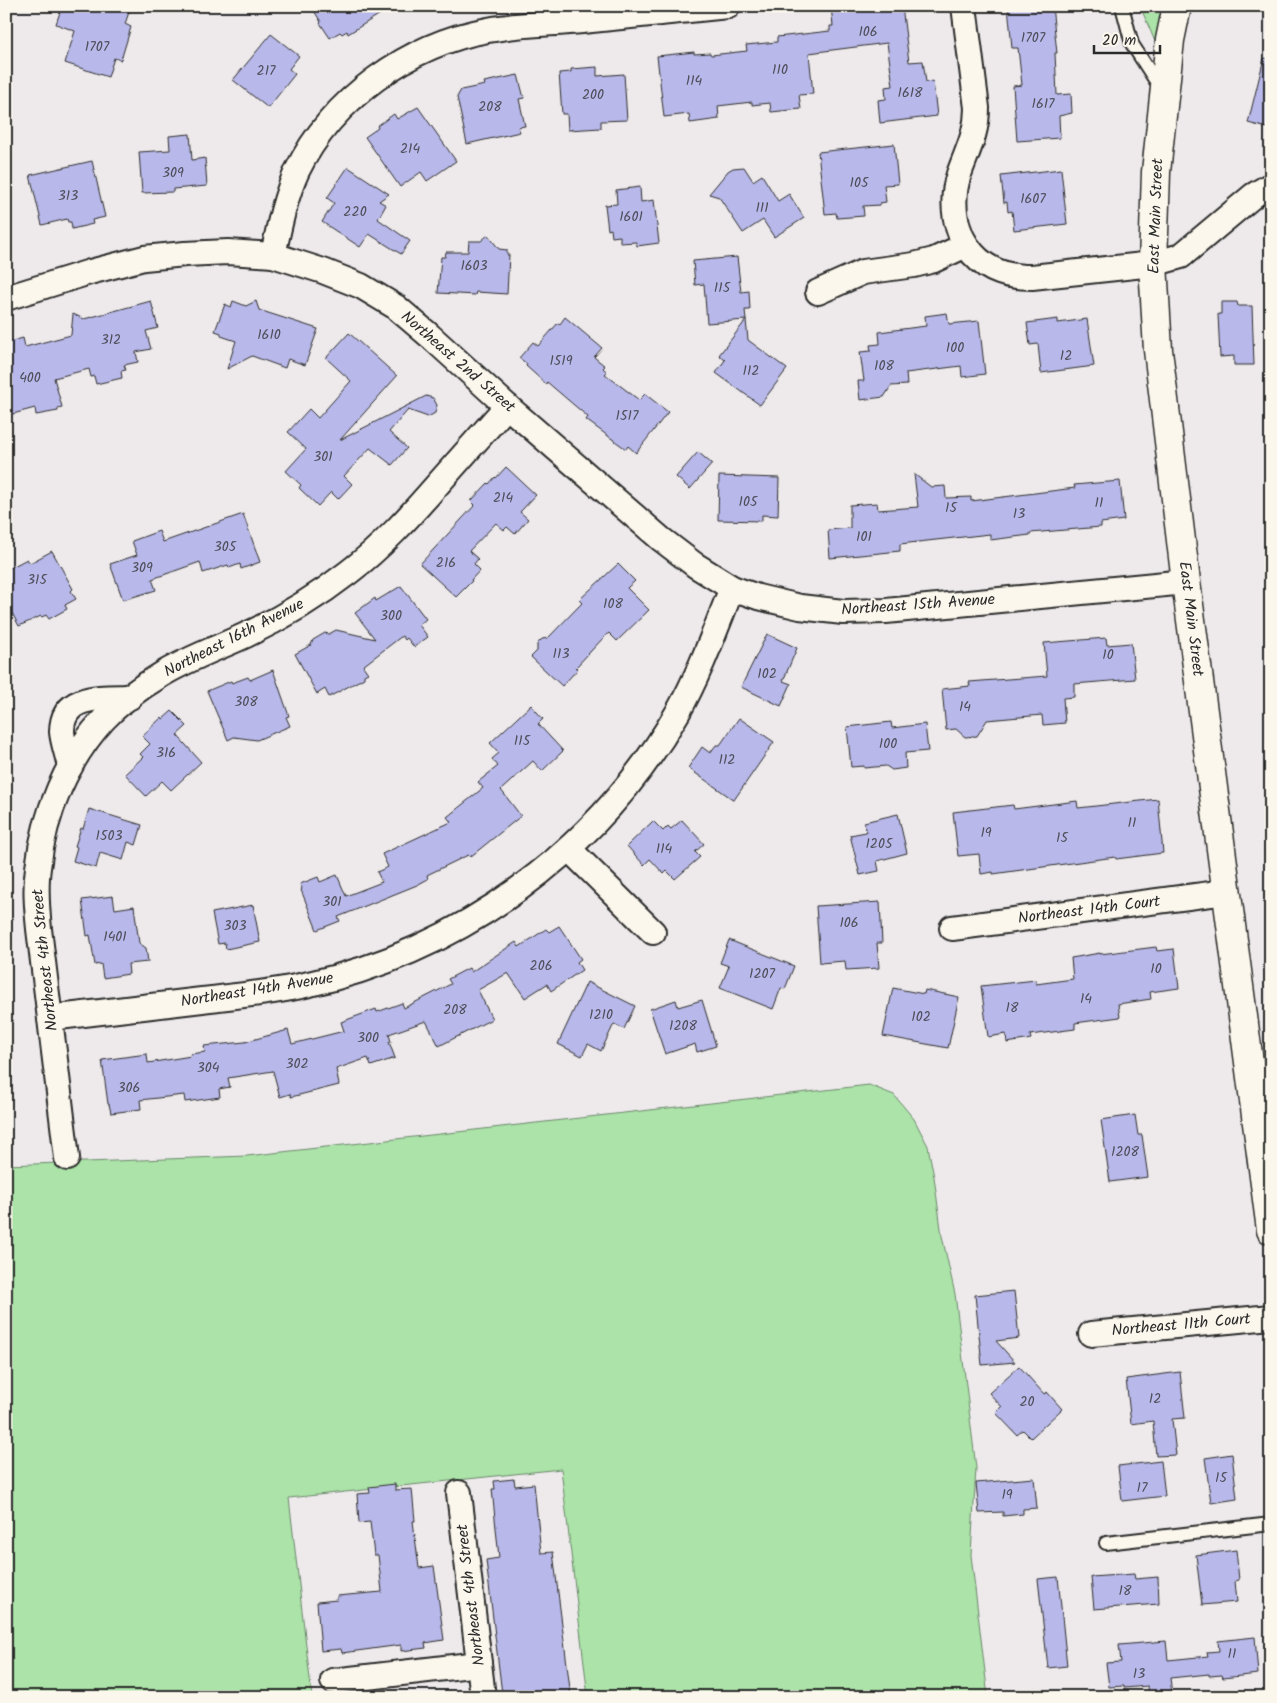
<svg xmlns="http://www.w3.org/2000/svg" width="1277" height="1703" font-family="Kalam,sans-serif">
<rect width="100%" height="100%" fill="#eeeaec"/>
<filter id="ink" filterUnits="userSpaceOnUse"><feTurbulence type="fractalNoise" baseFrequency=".02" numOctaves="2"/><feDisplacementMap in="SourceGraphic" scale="10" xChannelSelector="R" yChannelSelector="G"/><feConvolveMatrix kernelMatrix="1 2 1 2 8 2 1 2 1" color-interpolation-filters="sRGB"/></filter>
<g filter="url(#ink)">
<g fill="#abe3a8" stroke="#6b876a">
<path d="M1140 6H1167L1156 44Z"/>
<path d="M869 1085 894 1095 914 1119 928 1146 934 1177 942 1236 955 1294 976 1468 971 1555 988 1697H588L561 1469 289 1498 312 1697H6V1165L247 1156Z"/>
</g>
<g fill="#b8b8ea" stroke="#2b2b2b">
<path d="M62 6H120L130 9 125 24 131 27 121 60 114 58 108 77 65 63 75 31 56 24Z"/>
<path d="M311 6H393L348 34 347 31 342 34 340 32 330 38 320 23 321 22Z"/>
<path d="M831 6H902L909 62 923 61 926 82 933 81 937 116 880 123 878 100 886 99 885 87 893 86 887 43 809 53 813 94 799 95 801 109 771 112 770 103 752 105V102L718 106 719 119 690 123 689 114 664 117 657 56 694 52V54L710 53 711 55 747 51 746 45 777 42V37L830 31V26H833Z"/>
<path d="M1008 6H1052L1057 53H1055L1057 95 1071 94 1072 113 1059 116 1060 138 1017 141 1013 86 1022 85 1018 48H1012Z"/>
<path d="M271 34 299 56 289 69 295 74 268 108 233 80Z"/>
<path d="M1264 58 1271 59V129L1248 123Z"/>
<path d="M597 67V76L624 74 627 120 601 121V128L568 130 567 114H562L559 73 571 72V69Z"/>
<path d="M518 75 524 98 519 99 525 126 518 127 520 132 467 144 457 97 461 90 485 85 484 82Z"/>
<path d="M418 107 456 161 427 181 421 172 400 187 365 137 378 128 377 126 394 114 397 119Z"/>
<path d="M190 134 192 160 205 158 207 186 173 189V192L142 193 139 152 170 150 169 136Z"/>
<path d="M894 144 898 184 884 185 886 202 880 203V205L863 206 864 216 837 218 836 213 825 214 818 152Z"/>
<path d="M92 161 105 217 92 220 93 224 72 229 71 222H68L67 219 42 225 30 175Z"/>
<path d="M348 167 389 194 379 201 386 205 378 219 410 241 401 254 369 234 360 247 322 222 334 203 327 198Z"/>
<path d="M744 167 753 181 762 175 778 201 789 194 804 218 774 237 763 220 743 233 719 197 709 194 728 171 733 168Z"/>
<path d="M1061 169 1067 224 1014 230 1012 211 1008 212 1007 202 1004 203 1001 176Z"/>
<path d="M640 187 641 202 654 200 659 243 637 246 636 242 620 243V236L612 237 611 229 608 230 605 205 617 204 616 190Z"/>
<path d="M488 235 499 249 507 250V255H509L507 294 476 292 475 295 438 293 441 257H445L446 252H468L469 241H481Z"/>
<path d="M737 257 741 292 749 291 750 310H745L748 340 787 369 760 405 716 373 725 360 719 355 746 320 707 323 704 284 695 285 693 261Z"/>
<path d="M151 301 158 328 146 331 151 349 136 352 138 362 124 365 126 370 121 371 122 378 96 384 94 376 91 377 89 369 54 378 62 407 58 408V411L36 415 35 408 9 415 6 402V343L23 338 25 347 71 335 73 314 84 319Z"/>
<path d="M233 301 246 306 256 301 259 310 318 329 305 365 288 359 285 368 252 356 227 369 236 341 221 336V333L215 331 225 304 231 307Z"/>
<path d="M1221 302H1237L1238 306H1252L1254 365H1234V356L1220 357 1218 314H1221Z"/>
<path d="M947 313 949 324 979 321 985 374 962 377 961 366 906 373 907 385 891 386 884 397 860 400 858 381H864L860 352 871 351 870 345 880 344 879 332 926 326 925 316Z"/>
<path d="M565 317 602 348 594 357 605 366 603 368 607 372 605 374 639 400 645 394 668 412 636 453 628 446 626 449 586 420 588 417 547 382 546 384 526 366 527 364 519 358 533 342 538 346 558 323 560 324Z"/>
<path d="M1058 319V323L1087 319 1094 366 1041 373 1038 344 1030 345 1027 323Z"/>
<path d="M349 333 397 376 340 440 426 396 433 398 437 405 435 413 428 417 408 410 389 432 407 448 392 465 370 448 344 476 352 484 338 499 331 492 318 506 299 488 301 485 286 471 306 449 288 432 309 409 318 418 351 381 326 358Z"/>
<path d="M698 452 712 464 690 489 676 477Z"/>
<path d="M506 467 536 495 520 512 528 519 515 534 507 527 504 530 496 523 469 551 478 559 474 564 480 570 471 580 472 581 456 597 420 564 475 505 471 501 488 483 489 484 495 477 496 478Z"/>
<path d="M914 474 931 487 945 486 946 498 971 497V501L1075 488 1074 485 1120 481 1124 520 1101 523V527L1030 533V535L990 540V534L900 544V551L830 558 828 530 850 528V505L877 503 878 510 918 507Z"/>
<path d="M719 476 779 478 778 516 762 515V521L718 520Z"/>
<path d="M243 514 260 562 241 569 240 564 229 568 228 565 203 573 200 562 152 579 156 590 123 600 110 564 137 555 132 541 159 531 163 542Z"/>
<path d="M52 551 73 589 71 591 76 599 65 605 67 609 49 619 46 615 42 617 41 616 19 626 12 613 6 615V570L27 559 30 563Z"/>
<path d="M618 564 635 581 627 588 649 610 617 641 609 633 605 636 576 667 578 669 562 686 531 657 537 651V644L542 639 548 638 582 603 579 600Z"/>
<path d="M401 586 426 619 419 625 428 637 414 647 407 638 405 640 402 636 363 666 368 673 364 675V678L329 697 325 689 317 694 295 654 311 645 313 640 325 633 329 634 336 630 375 639 355 613 375 598 376 601Z"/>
<path d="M767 634 797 648 783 681 791 684 781 706 741 687Z"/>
<path d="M1106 638 1107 645 1131 643 1135 679 1074 684V697L1063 698 1065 723 1043 725 1042 715 987 720 977 736 965 737 956 729 946 730 942 689 970 686 969 682 1047 676 1044 643Z"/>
<path d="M273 670 289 716 286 717 290 726 257 740 234 737 228 740 207 691 231 681 232 683 248 677 250 680Z"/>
<path d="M531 705 543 719 538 724 563 751 542 771 533 761 501 790 521 816 470 857 468 855 427 875 428 879 417 885 338 917 340 921 317 930 301 890 302 889 300 884 318 877 320 882 337 875 346 896 382 882 377 872 388 867 382 854 451 822 447 817 483 788 478 782 498 766 492 759 499 753 490 743Z"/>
<path d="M172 711 187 726 177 735 201 762 171 790 162 781 146 796 125 774 143 757 140 754 150 744 142 736 162 717 163 719Z"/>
<path d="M739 718 774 742 734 800 688 768 702 747 710 753 716 745H720Z"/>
<path d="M891 722 892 728 925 724 928 751 905 753 906 768 892 770 886 766 864 768V766L851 767 847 727Z"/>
<path d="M1158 799 1163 853 1116 859 1115 857 993 874V872L981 874 979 854 958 856 953 812 1013 805 1014 809 1077 801 1078 808Z"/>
<path d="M89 809 142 825 136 845 128 842 123 860 100 853 96 868 73 861 77 847 75 846 81 828 83 829Z"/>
<path d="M898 814 907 853 877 861 879 871 860 875 850 835 866 832 864 822Z"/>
<path d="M682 820 704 844 695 852 700 857 675 879 667 871 664 874 650 859 644 865 627 846 653 821 663 831 668 826 671 829Z"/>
<path d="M113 896 115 909 134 906 139 943 146 948 148 962 128 964 129 974 103 978 101 964 95 965 90 935 87 936 82 900Z"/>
<path d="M880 902 882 943H877L879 968 846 970 845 961 820 963 816 906Z"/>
<path d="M253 905 260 942 226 949 225 943 218 944 212 913Z"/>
<path d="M559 926 581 959 577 962 582 970 551 991 547 984 525 998 508 973 478 990 492 1019 439 1046 426 1021 389 1034 391 1042H389L395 1058 371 1066 368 1058 336 1069 339 1085 291 1097 290 1094 280 1097 273 1071 228 1078 230 1087 219 1089 220 1097 185 1102 184 1095 140 1100 141 1109 111 1113 109 1104H108L102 1060 147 1054 148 1063 191 1056 190 1054 205 1052 204 1046 245 1042 288 1030 292 1044 344 1031 341 1022 376 1009 377 1012 402 1003 404 1008 451 984 448 979 469 968 471 972 516 942 519 947 546 929 549 932Z"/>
<path d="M729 940 794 966 785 989 781 988 773 1009 720 988 729 966 720 963Z"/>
<path d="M1156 947 1157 951 1174 949 1179 988 1150 992 1151 999 1118 1004 1120 1017 1075 1023V1029L1030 1035 1031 1039 1007 1043 1006 1034 988 1037 981 986 1036 980V984L1073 979 1071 958 1100 953V954Z"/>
<path d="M587 982 635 1006 624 1029 614 1024 601 1051 588 1044 582 1056 558 1044Z"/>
<path d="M893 988 924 994 925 990 959 997 948 1048 883 1036Z"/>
<path d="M676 1000 678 1007 702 1000 716 1046 697 1052 695 1044 665 1054 650 1009Z"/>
<path d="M1135 1115 1138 1135H1142L1148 1177 1110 1182 1101 1120Z"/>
<path d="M1014 1291 1019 1338 996 1341 1015 1362 982 1365 975 1295Z"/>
<path d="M1019 1366 1044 1394 1047 1392 1062 1409 1031 1438 1023 1430 1017 1435 996 1413 1002 1407 989 1393Z"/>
<path d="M1180 1372 1185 1418 1172 1419 1176 1455 1156 1456 1153 1421 1131 1424 1126 1379Z"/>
<path d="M1232 1454 1237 1499 1211 1503 1205 1458Z"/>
<path d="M1161 1461 1165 1496 1122 1501 1118 1466Z"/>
<path d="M1034 1478 1037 1508 1023 1509V1514L1003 1516V1512L979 1513 976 1483Z"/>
<path d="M514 1479 515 1486 534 1484 541 1553 553 1552 571 1697H506L505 1694H502L486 1560 499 1558 492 1489H495L494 1481Z"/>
<path d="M395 1484V1490L412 1489 415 1521H413L419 1568 434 1566 444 1640 425 1643 426 1648 401 1651V1645L342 1653 341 1649 321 1651 317 1602 337 1600V1596L382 1592 378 1555H374L370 1522 359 1523 357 1494 370 1493 369 1487Z"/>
<path d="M1236 1550 1239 1580 1235 1581 1237 1602 1202 1605 1196 1555Z"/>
<path d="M1134 1574 1135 1579 1158 1577 1159 1604 1094 1609 1091 1577Z"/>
<path d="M1058 1577 1067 1666 1048 1668 1038 1579Z"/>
<path d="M1255 1637 1258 1674 1223 1678 1222 1675 1209 1676V1674L1170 1678 1172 1694 1149 1696 1148 1686 1124 1688V1686L1109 1687 1106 1663 1121 1662 1119 1645 1166 1641 1168 1660 1208 1656 1207 1652 1219 1651 1218 1641Z"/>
</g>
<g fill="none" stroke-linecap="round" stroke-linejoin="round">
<g stroke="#2b2b2b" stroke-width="16">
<g id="lane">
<path d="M1122 6 1132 44 1161 89"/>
<path d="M1106 1543 1271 1524"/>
</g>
</g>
<g stroke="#2b2b2b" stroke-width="28">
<g id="street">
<path d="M964 6 977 108C977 134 967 151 959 174 950 201 954 233 973 254 989 272 1009 277 1032 277L1153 264 1181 256 1254 195 1271 185"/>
<path d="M273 255C279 227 285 197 297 171 332 99 409 44 488 30 518 24 551 24 582 21 631 16 679 11 728 6"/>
<path d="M818 292 863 272 914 265 934 260 966 245"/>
<path d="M6 298 90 272 144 258 185 254 228 252 273 255 323 271 361 286 396 307 430 336 507 406 661 539 695 565 732 588 758 597 800 607 843 612 886 611 1186 582"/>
<path d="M70 767C68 756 63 743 62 732 62 693 103 698 130 697"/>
<path d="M569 849 653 932"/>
<path d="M952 928 1226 892"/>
<path d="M50 1018C100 1012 151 1006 202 1000 236 996 271 993 305 985 461 951 598 851 678 712 700 673 715 630 732 588"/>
<path d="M67 1158 39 929C37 909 35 888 38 868 44 814 67 759 104 719 120 702 141 687 161 675 187 659 218 648 246 635 282 618 317 597 349 572 382 547 410 516 437 485 460 459 484 432 507 406"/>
<path d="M1091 1334 1271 1317"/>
<path d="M459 1493 483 1697"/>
<path d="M333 1681 479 1664"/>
</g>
</g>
<g stroke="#2b2b2b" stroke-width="31">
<path id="secondary" d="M1177 6 1170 40 1156 172 1153 264 1158 350 1186 582 1271 1230"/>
</g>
<use href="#lane" stroke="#fbf7ec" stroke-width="12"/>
<use href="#street" stroke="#fbf7ec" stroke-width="24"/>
<use href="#secondary" stroke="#fbf7ec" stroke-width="28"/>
</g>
</g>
<g text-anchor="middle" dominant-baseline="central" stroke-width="4" stroke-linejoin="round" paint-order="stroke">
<g font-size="14" fill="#4e4e5b">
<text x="868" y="32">106</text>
<text x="1033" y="38">1707</text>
<text x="97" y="47">1707</text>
<text x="780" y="70">110</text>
<text x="266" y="71">217</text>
<text x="694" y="81">114</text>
<text x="910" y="93">1618</text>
<text x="593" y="95">200</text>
<text x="1043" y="104">1617</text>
<text x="490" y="107">208</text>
<text x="410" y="149">214</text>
<text x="173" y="173">309</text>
<text x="859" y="183">105</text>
<text x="68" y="196">313</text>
<text x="1033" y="199">1607</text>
<text x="762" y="208">111</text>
<text x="355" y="212">220</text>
<text x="631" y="217">1601</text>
<text x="474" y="266">1603</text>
<text x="722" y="288">115</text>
<text x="269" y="335">1610</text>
<text x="111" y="340">312</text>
<text x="955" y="348">100</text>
<text x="1066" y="356">12</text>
<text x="561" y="361">1519</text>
<text x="884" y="366">108</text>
<text x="751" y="371">112</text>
<text x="30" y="378">400</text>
<text x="627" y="416">1517</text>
<text x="323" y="457">301</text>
<text x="503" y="498">214</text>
<text x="748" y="502">105</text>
<text x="1099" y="503">11</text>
<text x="951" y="508">15</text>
<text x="1019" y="514">13</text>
<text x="864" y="537">101</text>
<text x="225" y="547">305</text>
<text x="446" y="563">216</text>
<text x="142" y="568">309</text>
<text x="37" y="580">315</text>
<text x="613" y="604">108</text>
<text x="391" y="616">300</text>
<text x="561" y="654">113</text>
<text x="1108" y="655">10</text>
<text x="767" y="674">102</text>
<text x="246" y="702">308</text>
<text x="965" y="707">14</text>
<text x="522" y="741">115</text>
<text x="888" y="744">100</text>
<text x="166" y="753">316</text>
<text x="727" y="760">112</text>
<text x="1132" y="823">11</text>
<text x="986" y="833">19</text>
<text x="109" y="836">1503</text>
<text x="1062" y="838">15</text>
<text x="879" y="844">1205</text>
<text x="664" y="849">114</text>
<text x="332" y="902">301</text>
<text x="849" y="923">106</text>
<text x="235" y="926">303</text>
<text x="115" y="937">1401</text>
<text x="541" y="966">206</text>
<text x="1156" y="969">10</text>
<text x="762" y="974">1207</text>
<text x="1086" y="999">14</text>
<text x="1012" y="1008">18</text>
<text x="455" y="1010">208</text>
<text x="601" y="1015">1210</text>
<text x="921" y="1017">102</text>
<text x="683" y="1026">1208</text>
<text x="368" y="1038">300</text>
<text x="297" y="1064">302</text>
<text x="208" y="1068">304</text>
<text x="129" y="1088">306</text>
<text x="1125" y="1152">1208</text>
<text x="1155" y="1399">12</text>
<text x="1027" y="1402">20</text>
<text x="1221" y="1478">15</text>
<text x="1142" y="1488">17</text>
<text x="1007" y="1495">19</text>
<text x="1125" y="1591">18</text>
<text x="1232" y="1654">11</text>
<text x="1139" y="1674">13</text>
</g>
<g font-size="16" fill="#2b2b2b" stroke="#fbf7ec">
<text transform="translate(1156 216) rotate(-88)">East Main Street</text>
<text transform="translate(458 362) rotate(41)">Northeast 2nd Street</text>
<text transform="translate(918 605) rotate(-4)">Northeast 15th Avenue</text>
<text transform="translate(1191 619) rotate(83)">East Main Street</text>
<text transform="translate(234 638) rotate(-27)">Northeast 16th Avenue</text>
<text transform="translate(1089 910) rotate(-7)">Northeast 14th Court</text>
<text transform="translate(45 960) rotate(-96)">Northeast 4th Street</text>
<text transform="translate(257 990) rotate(-9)">Northeast 14th Avenue</text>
<text transform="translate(1181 1325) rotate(-5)">Northeast 11th Court</text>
<text transform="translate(471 1595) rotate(-97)">Northeast 4th Street</text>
</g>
</g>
<rect width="1277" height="1703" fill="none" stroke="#fbf7ec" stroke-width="25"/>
<rect x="12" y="12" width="1252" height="1678" fill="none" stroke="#2b2b2b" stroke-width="2" filter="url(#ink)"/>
<path d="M1094 45v8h66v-8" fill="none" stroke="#2b2b2b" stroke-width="2.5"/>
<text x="1102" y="45" font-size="15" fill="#2b2b2b" stroke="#fbf7ec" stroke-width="4" paint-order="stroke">20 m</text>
</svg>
